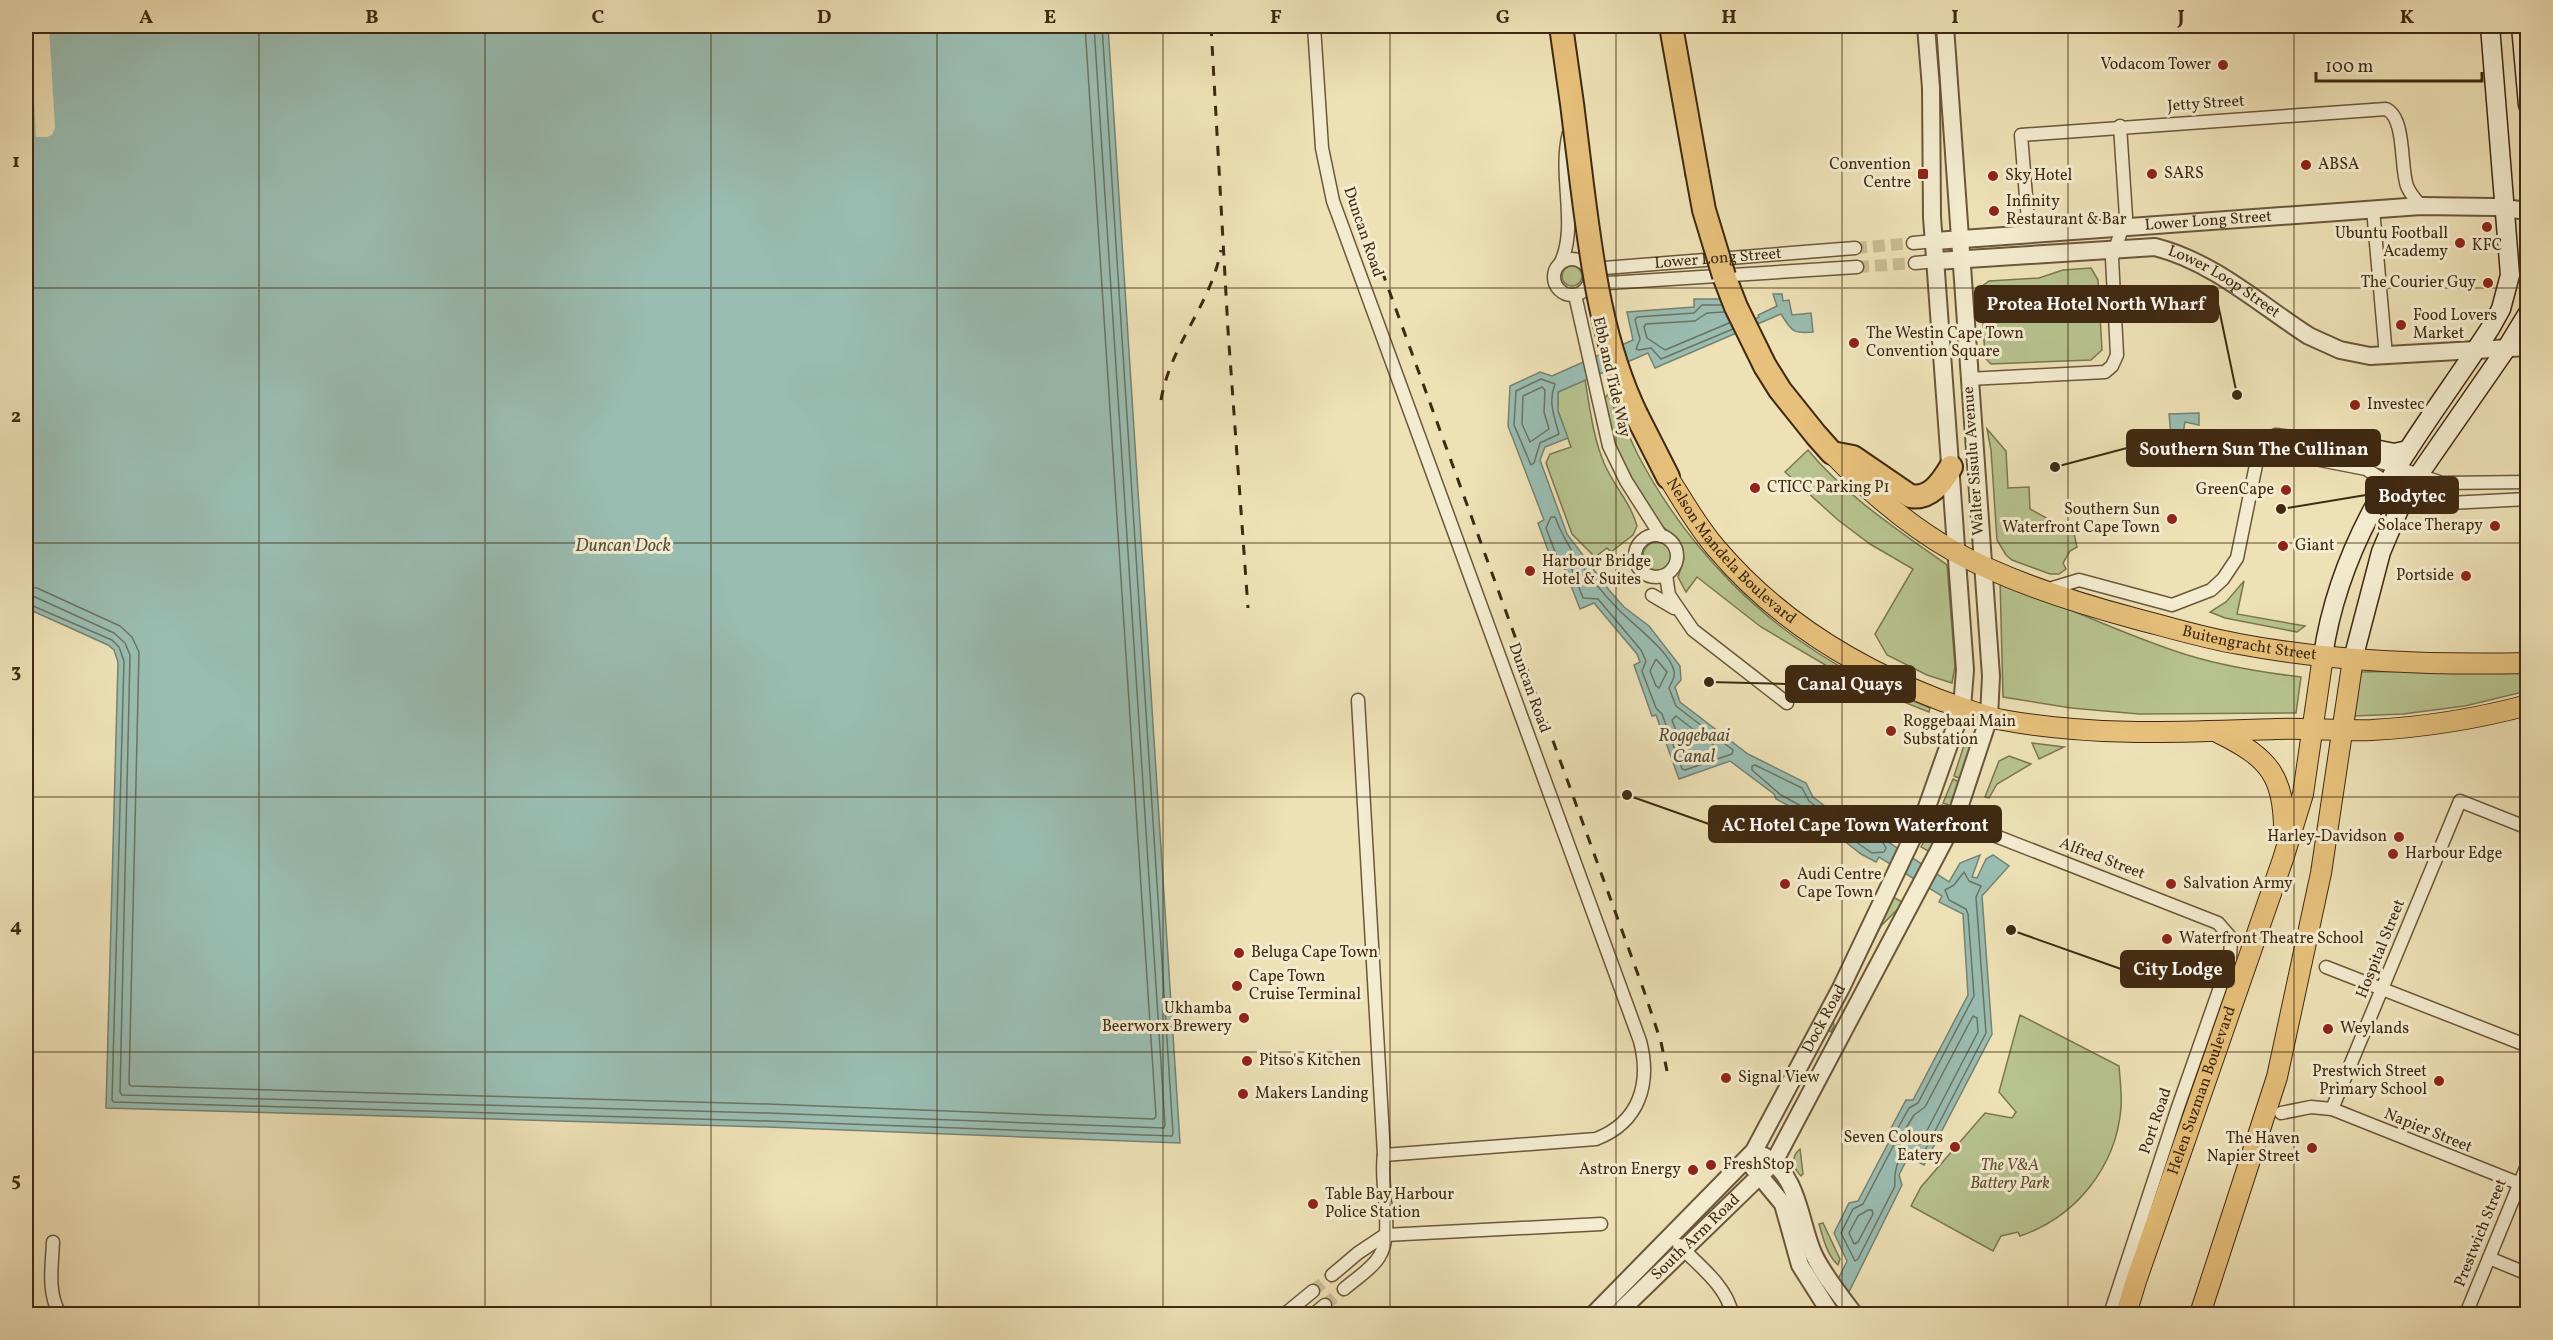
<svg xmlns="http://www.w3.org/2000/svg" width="2553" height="1340" font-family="Vollkorn,serif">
<rect width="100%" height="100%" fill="#eee1b6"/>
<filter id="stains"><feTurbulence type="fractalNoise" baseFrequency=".00333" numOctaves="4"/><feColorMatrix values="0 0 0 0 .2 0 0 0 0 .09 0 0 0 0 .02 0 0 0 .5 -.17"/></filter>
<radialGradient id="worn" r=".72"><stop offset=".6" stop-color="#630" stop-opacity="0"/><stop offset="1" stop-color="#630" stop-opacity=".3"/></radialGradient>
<g fill="#b7c38f" stroke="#7b7650" stroke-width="1.5">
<circle cx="1572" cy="276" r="10"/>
<path d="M2091 268 2098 280 2102 350 2091 360 1991 364 1985 358 1981 287 1989 281 2039 278 2063 270Z"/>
<path d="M1585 380C1590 408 1593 437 1604 463 1613 485 1631 503 1637 526L1633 535 1611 552 1607 548 1595 557 1572 534 1546 463 1550 454 1571 447 1558 411V392Z"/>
<path d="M1608 394C1611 404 1615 410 1620 418 1627 430 1632 443 1638 455 1688 550 1764 627 1859 677 1882 689 1906 698 1930 708L1929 712 1856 683 1761 627 1697 577 1686 592 1678 577 1684 559 1683 549 1679 541 1660 524 1627 471 1608 428 1604 400Z"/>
<path d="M1987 429 2006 451 2008 488 2029 487 2030 509 2074 533 2077 547 2070 551 2063 563 2066 569 2059 574H2050L2012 560 2006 555 1997 540 1991 450Z"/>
<path d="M1808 450C1847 497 1898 530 1947 565L1955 666 1952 683 1927 675 1887 655 1875 634 1913 569 1870 544 1838 520 1785 472Z"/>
<circle cx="1657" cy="556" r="14"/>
<path d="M2000 580C2058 604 2116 631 2175 651 2215 665 2259 672 2301 677L2296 713 2139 714 2071 708 2003 697Z"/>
<path d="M2244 581 2237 614 2305 626 2297 632 2225 618 2210 612 2226 602Z"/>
<path d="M2527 669V691L2465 706 2403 714 2354 716 2361 672Z"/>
<path d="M1966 739 1972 740 1961 779 1954 776Z"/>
<path d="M2032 743 2064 747 2039 759Z"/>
<path d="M2009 756 2031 764 1997 784 1989 798 1985 797 1999 761Z"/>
<path d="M1953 779 1959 782 1951 806 1943 803Z"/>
<path d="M1942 805 1950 809 1930 852 1921 847Z"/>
<path d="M1893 897 1904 903 1881 926 1833 1019 1834 1026 1831 1032 1826 1029Z"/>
<path d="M2020 1015 2119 1066C2120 1079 2122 1094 2121 1108 2116 1167 2076 1217 2020 1236L2018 1232 2001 1236 1993 1251 1911 1206 1921 1187 1985 1113 2012 1118 2016 1112 1999 1092Z"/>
<path d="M1800 1149 1803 1174 1801 1176C1793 1168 1790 1157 1800 1149Z"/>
<path d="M1823 1223 1840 1259 1838 1265C1827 1255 1823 1238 1819 1224Z"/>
</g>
<g fill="#9abdb2" stroke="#768272" stroke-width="1.5">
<path d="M26 26H1108L1180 1143 767 1127 106 1108 118 662 114 650 108 645 26 608Z"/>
<path d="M1773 294H1782L1783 301 1789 300 1792 315 1811 313 1813 332C1792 334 1792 331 1781 314L1655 368 1648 353 1558 392V411L1568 438 1545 447 1540 460 1567 534 1609 590 1624 607 1649 626 1680 666 1681 680 1675 687 1680 702 1748 754 1806 783 1813 797 1850 825 1865 815 1893 830 1888 842 1949 882 1960 863 1980 855 1972 877 1977 878 1986 859 1993 855 2009 866 1982 896 1992 1034 1924 1165 1908 1157 1899 1175 1902 1185 1838 1314H1821L1847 1261 1834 1233 1849 1203 1858 1201 1893 1134 1890 1130 1906 1100H1913L1968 995 1963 914 1939 902 1942 896 1879 857 1876 862 1861 854 1820 822 1776 799 1774 794 1730 761 1679 779 1656 715 1652 716 1634 665 1640 662 1637 654 1594 603 1580 609 1563 565 1554 567 1538 523 1544 520 1508 426 1510 386 1540 372 1552 376 1633 340 1627 312 1694 307V299H1745L1755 319 1759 317 1758 315 1777 306Z"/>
<path d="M2199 413V425L2185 422 2183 433 2199 437 2171 435 2169 414Z"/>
</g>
<path fill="#eee1b6" d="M30 26H49L55 128 52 135 47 137H36Z"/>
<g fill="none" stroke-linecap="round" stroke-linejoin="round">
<g stroke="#6c7362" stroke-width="1.5">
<path d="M1721 305H1702L1694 313 1637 317 1635 320 1640 339 1636 349 1639 350 1651 348 1661 359 1733 329"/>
<path d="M1724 312 1707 313 1695 321 1646 324 1644 327 1647 338 1665 350 1729 323"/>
<path d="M1541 379 1555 384C1548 401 1554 416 1559 434L1540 443 1534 463 1531 465 1514 425 1516 391Z"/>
<path d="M1542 387 1545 390 1544 412 1549 429 1530 442 1522 424 1523 396Z"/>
<path d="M1551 517H1555C1568 551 1593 583 1618 609 1632 624 1670 651 1674 671 1676 678 1671 682 1669 688L1676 706 1733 750 1732 754 1685 770 1682 769 1662 714 1656 708 1642 671 1646 661 1641 650 1598 599 1583 598 1569 562 1557 557 1546 528Z"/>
<path d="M26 586 37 588 120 626 132 637 139 652 129 1084 131 1086 768 1104 1154 1119 1156 1116 1085 26"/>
<path d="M26 595 33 596 114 633 125 643 130 655 120 1092 122 1095 768 1113 1164 1128 1165 1125 1094 26"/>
<path d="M26 603 112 640 119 647 124 661 112 1100 114 1102 768 1121 1172 1136 1173 1133 1102 26"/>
<path d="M1656 659 1667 672 1659 688 1656 686 1650 671Z"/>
<path d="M1676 716 1716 747V751L1687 760 1672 720Z"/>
<path d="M1755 765 1802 788 1809 801 1818 808V812L1814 813 1781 795 1752 770V766Z"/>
<path d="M1867 823 1884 832 1882 841 1886 848 1884 852 1872 853 1846 835 1848 831Z"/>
<path d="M1964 872 1969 881 1981 886 1976 897 1986 1033 1923 1154 1920 1155 1909 1151C1896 1156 1894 1174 1895 1186L1858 1259 1855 1261 1841 1233 1853 1209 1863 1204 1898 1137V1128L1909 1108 1918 1103 1974 996 1968 914 1966 909 1949 900 1945 890 1954 885Z"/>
<path d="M1973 1016 1977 1018 1978 1032 1920 1144 1907 1143 1906 1128 1914 1115 1925 1107Z"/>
<path d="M1868 1210H1872L1873 1214 1858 1242 1854 1244 1849 1233 1858 1216Z"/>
</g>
<g stroke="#cbbc95" stroke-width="12" stroke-dasharray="12 6" stroke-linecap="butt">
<path d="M1855 248 1913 243"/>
<path d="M1857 267 1915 263"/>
<path d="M1313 1291 1332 1275"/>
<path d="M1325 1305 1344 1289"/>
</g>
<g stroke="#6b573a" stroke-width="15">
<g id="minor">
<path d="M1314 26 1322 148 1333 201 1640 1041C1651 1083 1640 1122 1596 1139L1384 1155"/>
<path d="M2373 209 2386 356"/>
<path d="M2029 233 2021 135 2386 109C2406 118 2400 167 2407 186 2410 194 2416 200 2421 206"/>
<path d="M1913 243 1935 241"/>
<circle cx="1572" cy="277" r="18"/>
<path d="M1561 262C1578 225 1558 175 1569 133"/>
<path d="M1915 263 1936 261"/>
<path id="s1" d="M1591 264 1604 268 1855 248"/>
<path d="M1592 284 1857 267"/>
<path d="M1575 295 1609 446 1626 481 1661 536"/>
<path d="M1968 379 2105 372 2112 366 2117 355 2112 258 2126 217 2120 126"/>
<path d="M2315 459 2366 469 2397 489 2425 500 2449 503 2528 499"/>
<circle cx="1656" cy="556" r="21"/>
<path d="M1666 575 1669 595 1693 630 1787 703"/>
<path d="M2046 590 2079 580 2172 605 2211 590 2223 579 2237 558 2257 460 2271 438 2276 435 2314 440 2333 450 2387 464 2442 483 2528 482"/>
<path d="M1652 595 1674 608"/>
<path d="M1955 820 2218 923 2231 938 2230 959 2177 1110 2110 1314"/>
<path d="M2326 967 2528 1046"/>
<path d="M2332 1109 2460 801 2528 828"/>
<path d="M2281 1113 2311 1107 2332 1109 2528 1187"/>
<path d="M1385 1235 1601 1224"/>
<path d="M53 1242C52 1266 47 1293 60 1314"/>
<path d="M1679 1245C1698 1265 1727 1286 1732 1314"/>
<path d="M2489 1258 2528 1274"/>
<path d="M1332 1275 1358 1253 1385 1235"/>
<path d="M1344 1289C1355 1279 1371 1270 1379 1257 1395 1232 1379 1185 1384 1155L1358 700"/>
<path d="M1285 1314 1313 1291"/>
<path d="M1314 1314 1325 1305"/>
<path d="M2466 1314 2528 1163"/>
</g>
</g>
<g stroke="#6b573a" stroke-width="20">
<g id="tertiary">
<path id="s2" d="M1935 241 2421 206 2495 207 2528 211"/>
<path id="s3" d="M1936 261 2155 247C2214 262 2259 304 2309 336L2340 350 2370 356 2528 347"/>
<path d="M1764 1156C1799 1176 1799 1220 1813 1253 1823 1275 1840 1295 1854 1314"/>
<path d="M1754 1169 1783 1204 1800 1265 1831 1314"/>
<path id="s4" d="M1594 1314 1754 1151 1841 988 1927 807 1962 708 1965 670 1932 217 1931 88 1926 26"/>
<path id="s5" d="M1617 1314 1774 1162 1955 820 1989 717 1991 676 1945 26"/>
</g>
</g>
<g stroke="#3f2911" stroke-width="21">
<g id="secondary">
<path d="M2521 26 2528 105"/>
<path d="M2326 448 2336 441 2394 453 2408 450"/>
<path d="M2323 656C2342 524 2421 435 2491 327L2501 309 2510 275 2490 26"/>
<path d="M2353 659 2381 552 2406 493 2506 349 2528 313"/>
</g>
</g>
<g stroke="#3f2911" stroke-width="22">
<g id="primary">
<path id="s6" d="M1832 453C1868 491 1909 526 1955 552 2010 582 2073 602 2133 618 2168 627 2203 638 2239 644 2334 662 2431 665 2528 663"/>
<path id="s7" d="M1668 477C1683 501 1697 526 1716 548 1776 619 1854 667 1940 700 1961 707 1981 716 2003 720 2094 737 2185 732 2276 729 2308 728 2340 731 2372 730 2425 727 2476 719 2528 705"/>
<path d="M2219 733C2270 758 2285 777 2284 835"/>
<path id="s8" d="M2126 1314 2136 1281 2283 859 2303 794 2323 656"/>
<path d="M2200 1314 2277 1077 2321 873 2353 659"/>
</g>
</g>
<g stroke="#3f2911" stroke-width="26">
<g id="motorway">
<path d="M1671 26 1697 172"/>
<path d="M1724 276 1736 307 1765 366 1780 390 1816 435 1832 453 1853 457 1910 496C1930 500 1942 482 1951 467"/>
<path d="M1637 416 1668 477"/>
</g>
</g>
<use href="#minor" stroke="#f4ecd0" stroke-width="12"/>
<use href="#tertiary" stroke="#f4ecd0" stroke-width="16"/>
<use href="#secondary" stroke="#f4ecd0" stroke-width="18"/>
<use href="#primary" stroke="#e7c07b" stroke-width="20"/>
<use href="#motorway" stroke="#e7c07b" stroke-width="22"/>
<g stroke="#3f2911" stroke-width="3" stroke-dasharray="10 10" stroke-linecap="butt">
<path d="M1211 26 1228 330 1248 608"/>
<path d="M1382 271 1644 991 1661 1042 1667 1071"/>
<path d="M1161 400C1171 343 1210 307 1221 250"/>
</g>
<g stroke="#3f2911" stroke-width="26" stroke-linecap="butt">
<g id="motorway-bridge">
<path d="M1561 26C1569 79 1576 132 1582 185 1592 264 1602 344 1637 416"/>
<path d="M1697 172 1704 210 1724 276"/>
</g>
</g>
<use href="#motorway-bridge" stroke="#e7c07b" stroke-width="22"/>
</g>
<path fill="none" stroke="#3f2911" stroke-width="1.5" stroke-opacity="0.55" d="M259 26V1314M485 26V1314M711 26V1314M937 26V1314M1163 26V1314M1390 26V1314M1616 26V1314M1842 26V1314M2068 26V1314M2294 26V1314M26 288H2528M26 543H2528M26 797H2528M26 1052H2528"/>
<g fill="#8f2418" stroke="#f4ecd0" stroke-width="2">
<circle cx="2223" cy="65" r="6"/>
<circle cx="2306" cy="165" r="6"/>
<rect x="1917" y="168" width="12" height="12" rx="3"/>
<circle cx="2152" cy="174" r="6"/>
<circle cx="1993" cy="176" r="6"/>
<circle cx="1994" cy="211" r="6"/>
<circle cx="2487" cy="227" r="6"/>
<circle cx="2460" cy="243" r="6"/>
<circle cx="2488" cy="283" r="6"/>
<circle cx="2401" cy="325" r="6"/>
<circle cx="1854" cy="343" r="6"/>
<circle cx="2355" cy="405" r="6"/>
<circle cx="1755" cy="488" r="6"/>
<circle cx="2286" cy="490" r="6"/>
<circle cx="2172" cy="519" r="6"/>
<circle cx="2495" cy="526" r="6"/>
<circle cx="2283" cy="546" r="6"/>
<circle cx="1530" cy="571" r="6"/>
<circle cx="2466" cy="576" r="6"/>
<circle cx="1891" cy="731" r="6"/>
<circle cx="2399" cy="837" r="6"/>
<circle cx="2393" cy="854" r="6"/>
<circle cx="1785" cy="884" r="6"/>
<circle cx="2171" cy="884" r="6"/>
<circle cx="2167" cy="939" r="6"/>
<circle cx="1239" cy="953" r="6"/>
<circle cx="1237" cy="986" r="6"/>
<circle cx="1244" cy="1018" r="6"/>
<circle cx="2328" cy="1029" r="6"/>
<circle cx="1247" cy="1061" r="6"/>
<circle cx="1726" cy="1078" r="6"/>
<circle cx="2439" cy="1081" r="6"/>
<circle cx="1243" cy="1094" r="6"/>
<circle cx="1955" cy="1147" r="6"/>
<circle cx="2312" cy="1148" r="6"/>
<circle cx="1711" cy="1165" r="6"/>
<circle cx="1693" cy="1170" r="6"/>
<circle cx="1313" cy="1204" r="6"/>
</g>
<g text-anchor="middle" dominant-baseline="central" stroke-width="6" stroke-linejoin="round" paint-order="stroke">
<g font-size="16" fill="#3f2911" stroke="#f4ecd0" text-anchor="start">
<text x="2211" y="65" text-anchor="end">Vodacom Tower</text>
<text x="1911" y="165" text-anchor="end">Convention<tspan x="1911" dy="18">Centre</tspan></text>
<text x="2318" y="165">ABSA</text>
<text x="2164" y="174">SARS</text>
<text x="2005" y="176">Sky Hotel</text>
<text x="2006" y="202">Infinity<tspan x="2006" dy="18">Restaurant &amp; Bar</tspan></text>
<text x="2448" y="234" text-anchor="end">Ubuntu Football<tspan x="2448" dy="18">Academy</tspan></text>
<text x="2487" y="246" text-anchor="middle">KFC</text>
<text x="2476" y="283" text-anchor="end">The Courier Guy</text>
<text x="2413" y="316">Food Lovers<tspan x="2413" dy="18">Market</tspan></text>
<text x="1866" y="334">The Westin Cape Town<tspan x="1866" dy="18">Convention Square</tspan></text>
<text x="2367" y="405">Investec</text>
<text x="1767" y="488">CTICC Parking P1</text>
<text x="2274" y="490" text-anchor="end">GreenCape</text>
<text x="2160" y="510" text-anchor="end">Southern Sun<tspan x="2160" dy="18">Waterfront Cape Town</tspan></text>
<text x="2483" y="526" text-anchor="end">Solace Therapy</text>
<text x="2295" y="546">Giant</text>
<text x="1542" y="562">Harbour Bridge<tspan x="1542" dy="18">Hotel &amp; Suites</tspan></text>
<text x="2454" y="576" text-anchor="end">Portside</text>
<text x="1903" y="722">Roggebaai Main<tspan x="1903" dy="18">Substation</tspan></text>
<text x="2387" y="837" text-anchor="end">Harley-Davidson</text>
<text x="2405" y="854">Harbour Edge</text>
<text x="1797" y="875">Audi Centre<tspan x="1797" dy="18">Cape Town</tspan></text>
<text x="2183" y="884">Salvation Army</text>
<text x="2179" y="939">Waterfront Theatre School</text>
<text x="1251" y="953">Beluga Cape Town</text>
<text x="1249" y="977">Cape Town<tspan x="1249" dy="18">Cruise Terminal</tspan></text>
<text x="1232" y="1009" text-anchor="end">Ukhamba<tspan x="1232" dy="18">Beerworx Brewery</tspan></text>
<text x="2340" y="1029">Weylands</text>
<text x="1259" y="1061">Pitso's Kitchen</text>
<text x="2427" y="1072" text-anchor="end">Prestwich Street<tspan x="2427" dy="18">Primary School</tspan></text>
<text x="1738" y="1078">Signal View</text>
<text x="1255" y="1094">Makers Landing</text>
<text x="1943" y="1138" text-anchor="end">Seven Colours<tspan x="1943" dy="18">Eatery</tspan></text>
<text x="2300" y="1139" text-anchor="end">The Haven<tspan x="2300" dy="18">Napier Street</tspan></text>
<text x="1723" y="1165">FreshStop</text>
<text x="1681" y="1170" text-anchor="end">Astron Energy</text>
<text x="1325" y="1195">Table Bay Harbour<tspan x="1325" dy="18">Police Station</tspan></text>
</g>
<g font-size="16" fill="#3f2911" stroke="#f4ecd0">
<text transform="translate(2206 104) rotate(-4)">Jetty Street</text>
<text stroke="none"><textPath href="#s2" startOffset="274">Lower Long Street</textPath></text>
<text transform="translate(1363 232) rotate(71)">Duncan Road</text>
<text stroke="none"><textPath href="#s1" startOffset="128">Lower Long Street</textPath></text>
<text stroke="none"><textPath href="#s3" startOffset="297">Lower Loop Street</textPath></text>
<text transform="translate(1611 377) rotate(77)">Ebb and Tide Way</text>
<text transform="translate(1974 461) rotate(-94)">Walter Sisulu Avenue</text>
<text stroke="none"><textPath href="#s7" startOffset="98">Nelson Mandela Boulevard</textPath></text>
<text stroke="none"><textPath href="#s6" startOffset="468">Buitengracht Street</textPath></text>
<text transform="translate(1529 688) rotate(70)">Duncan Road</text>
<text transform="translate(2102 859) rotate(21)">Alfred Street</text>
<text transform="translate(2381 949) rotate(-68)">Hospital Street</text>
<text stroke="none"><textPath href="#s4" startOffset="378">Dock Road</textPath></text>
<text stroke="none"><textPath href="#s8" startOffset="236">Helen Suzman Boulevard</textPath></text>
<text transform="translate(2156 1121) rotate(-71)">Port Road</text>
<text transform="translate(2428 1131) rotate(22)">Napier Street</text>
<text transform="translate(2481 1233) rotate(-68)">Prestwich Street</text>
<text stroke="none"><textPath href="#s5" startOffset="110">South Arm Road</textPath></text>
</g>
<g font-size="16" font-style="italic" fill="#5d5030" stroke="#f4ecd0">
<text x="2010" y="1166">The V&amp;A<tspan x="2010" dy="18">Battery Park</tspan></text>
</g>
<g font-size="18" font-style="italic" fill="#564e39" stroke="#f4ecd0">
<text x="623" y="546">Duncan Dock</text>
<text x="1694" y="736">Roggebaai<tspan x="1694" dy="21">Canal</tspan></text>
</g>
</g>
<path fill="none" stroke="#3f2911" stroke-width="2" d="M2237 395L2218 304M2055 467L2127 448M2281 509L2366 495M1709 682L1786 684M1627 795L1709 824M2011 930L2121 969"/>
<g fill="#3f2911" stroke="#f4ecd0" stroke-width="2">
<circle cx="2237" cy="395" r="6"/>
<circle cx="2055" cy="467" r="6"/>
<circle cx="2281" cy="509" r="6"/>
<circle cx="1709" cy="682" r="6"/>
<circle cx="1627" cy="795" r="6"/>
<circle cx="2011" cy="930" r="6"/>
</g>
<g fill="#3f2911" stroke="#3f2911" stroke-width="2">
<rect x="1975" y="286" width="243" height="36" rx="6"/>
<rect x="2127" y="430" width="253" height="36" rx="6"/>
<rect x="2366" y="477" width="92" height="36" rx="6"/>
<rect x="1786" y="666" width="129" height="36" rx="6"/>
<rect x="1709" y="806" width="292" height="36" rx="6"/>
<rect x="2121" y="951" width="113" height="36" rx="6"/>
</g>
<g font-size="18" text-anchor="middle" font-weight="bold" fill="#fff">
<text x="2096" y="310">Protea Hotel North Wharf</text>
<text x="2254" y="455">Southern Sun The Cullinan</text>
<text x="2412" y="502">Bodytec</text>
<text x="1850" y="690">Canal Quays</text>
<text x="1855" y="831">AC Hotel Cape Town Waterfront</text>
<text x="2178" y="975">City Lodge</text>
</g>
<rect width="2553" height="1340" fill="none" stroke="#eee1b6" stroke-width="66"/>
<path d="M2316 72v9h166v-9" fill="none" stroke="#3f2911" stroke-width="3"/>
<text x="2325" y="72" font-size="18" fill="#3f2911" stroke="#f4ecd0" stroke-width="4.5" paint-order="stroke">100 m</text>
<rect x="33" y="33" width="2487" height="1274" fill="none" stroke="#3f2911" stroke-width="2"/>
<g font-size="20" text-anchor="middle" font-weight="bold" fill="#3f2911">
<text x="146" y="23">A</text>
<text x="372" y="23">B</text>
<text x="598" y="23">C</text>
<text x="824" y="23">D</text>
<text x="1050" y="23">E</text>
<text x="1276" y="23">F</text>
<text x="1503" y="23">G</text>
<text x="1729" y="23">H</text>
<text x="1955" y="23">I</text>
<text x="2181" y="23">J</text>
<text x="2407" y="23">K</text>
<text x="16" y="167">1</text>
<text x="16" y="422">2</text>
<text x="16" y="677">3</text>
<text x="16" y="932">4</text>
<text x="16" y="1186">5</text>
</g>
<rect width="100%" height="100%" filter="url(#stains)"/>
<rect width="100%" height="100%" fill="url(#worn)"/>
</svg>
